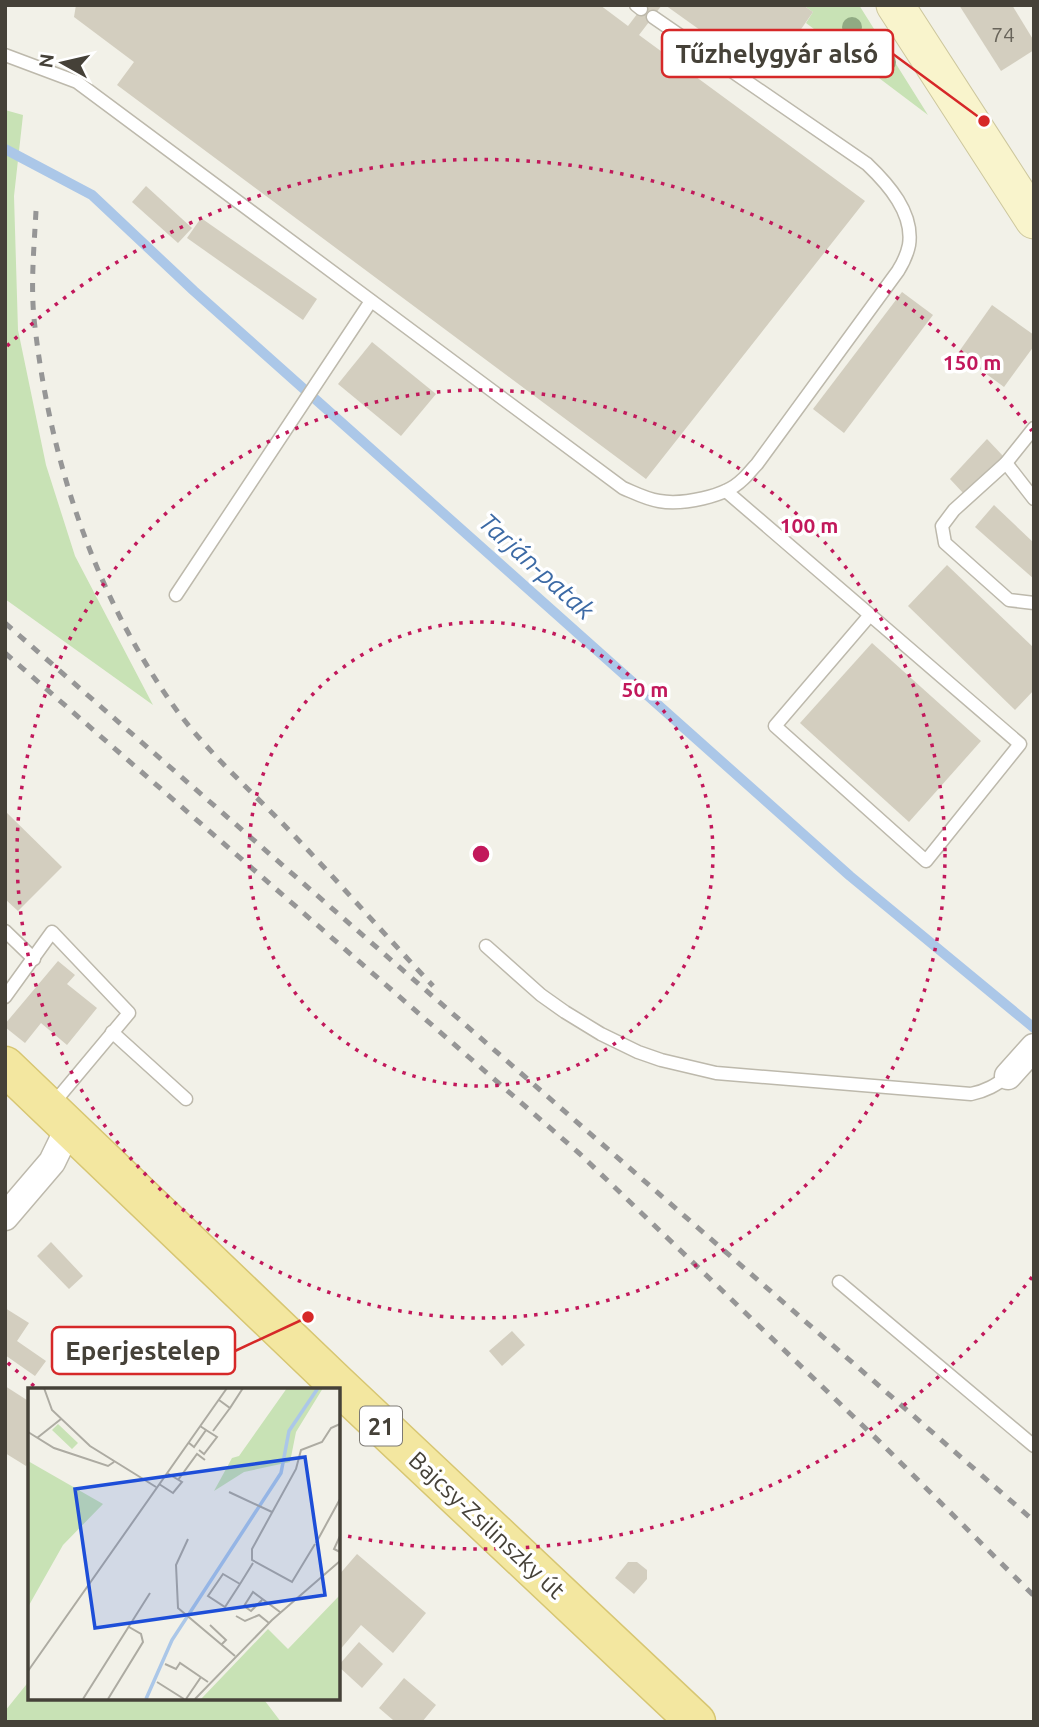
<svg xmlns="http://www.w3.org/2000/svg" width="1039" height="1727" font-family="Ubuntu,sans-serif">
<rect width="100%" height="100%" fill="#f2f1e8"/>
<g fill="#c8e2b5">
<path d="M803 5H859L928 115 806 23 813 12Z"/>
<path d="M5 110 23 115 14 196 18 330 46 465 75 556 153 705 5 599Z"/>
<path d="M30 1680V1697H262L281 1722H5V1711Z"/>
</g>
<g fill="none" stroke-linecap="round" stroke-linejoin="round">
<path stroke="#abc7e8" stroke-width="10" d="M5 149 92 195 194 291 850 876 1034 1028"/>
</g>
<g fill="#d3cebf">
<path d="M76 5H600L628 26 644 5H662L639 35 865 201 646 479 117 85 134 62 74 17Z"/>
<path d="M665 5H803L813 12 767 78Z"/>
<path d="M959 5H1012L1034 41V50L1001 71Z"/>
<path d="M146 186 192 228 178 243 132 202Z"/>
<path d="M201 218 317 299 303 320 187 238Z"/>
<path d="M902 292 933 315 844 433 813 409Z"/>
<path d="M992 305 1034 335V346L1004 387 958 353Z"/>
<path d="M372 342 436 394 401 436 338 384Z"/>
<path d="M987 439 1003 456 964 494 950 479Z"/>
<path d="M994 505 1034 543V579L975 527Z"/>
<path d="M947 565 1034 648V690L1015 710 908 606Z"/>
<path d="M872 643 981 741 909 822 800 723Z"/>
<path d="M5 811 62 867 18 911 5 899Z"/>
<path d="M58 961 75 975 67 984 97 1008 67 1045 41 1023 25 1043 5 1027V1024Z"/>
<path d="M51 1242 83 1276 69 1289 37 1256Z"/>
<path d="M5 1308 29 1323 17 1341 46 1361 35 1376 5 1355Z"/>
<path d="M512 1331 525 1345 502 1366 489 1351Z"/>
<path d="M5 1386 30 1402V1460L26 1466 5 1453Z"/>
<path d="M357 1554 426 1613 393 1653 361 1625 338 1652V1576Z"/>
<path d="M628 1562H637L647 1570V1579L634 1594 615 1578Z"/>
<path d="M359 1642 383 1664 362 1688 338 1666Z"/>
<path d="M404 1678 436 1705 422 1722H392L393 1720 379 1708Z"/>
</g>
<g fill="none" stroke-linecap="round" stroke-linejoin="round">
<g stroke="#bdb9ac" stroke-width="15">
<g id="lane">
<path d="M636 5 641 9"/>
<path d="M5 55 77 82 623 488C635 493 646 499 659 501 682 505 725 497 742 480 747 476 752 469 757 464L898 271C903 263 907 255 909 245 914 213 888 184 867 164L653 17"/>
<path d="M1034 428 1006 463 954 510 942 526 945 543 1009 600 1034 603"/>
<path d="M1006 463 1034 499"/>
<path d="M726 491 1020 744 926 861 775 726 870 615"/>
<path d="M176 595 371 301"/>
<path d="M5 931 34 959"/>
<path d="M486 946 541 995 565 1012 601 1034 638 1052 661 1060 716 1073 971 1094C986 1091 996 1085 1008 1076"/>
<path d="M5 997 52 932 129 1013 52 1105"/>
<path d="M112 1032 186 1099"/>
<path d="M839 1282 1034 1446"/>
</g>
</g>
<g stroke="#bdb9ac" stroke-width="29">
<g id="street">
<path d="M1008 1076 1034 1047"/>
<path d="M5 1217 52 1162 69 1127"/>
</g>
</g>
<g stroke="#cdc79d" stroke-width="39">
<path id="secondary" d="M895 5 1034 220"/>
</g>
<g stroke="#d7c672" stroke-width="41">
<path id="primary" d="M5 1066 336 1383 696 1722"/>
</g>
<use href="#lane" stroke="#fff" stroke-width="12"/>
<use href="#street" stroke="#fff" stroke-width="26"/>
<use href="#secondary" stroke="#f9f4cc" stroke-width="37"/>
<use href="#primary" stroke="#f3e7a0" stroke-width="38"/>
<g stroke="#969696" stroke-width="5" stroke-dasharray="9 9" stroke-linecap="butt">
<path d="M36 211C34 249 30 289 35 327 50 458 93 589 168 698 199 744 247 787 286 827 336 879 384 934 433 986"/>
<path d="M5 623 1034 1521"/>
<path d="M5 653 580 1154 883 1445 1034 1596"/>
</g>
</g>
<g fill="#90aa83">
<circle cx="852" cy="27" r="10"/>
<circle cx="886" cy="62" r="10"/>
</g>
<g fill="none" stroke="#c2185b" stroke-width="3.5" stroke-dasharray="3.5 7">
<circle cx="481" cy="854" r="232"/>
<circle cx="481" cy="854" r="464"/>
<path d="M1032 1277A695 695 0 0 1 342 1535M34 1386A695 695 0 0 1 7 1362M7 346A695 695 0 0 1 1032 431"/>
</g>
<g text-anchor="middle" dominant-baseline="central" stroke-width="7" stroke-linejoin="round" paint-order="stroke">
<g font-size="21" fill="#68645a">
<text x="1003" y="34">74</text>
</g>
<rect fill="#fff" stroke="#7d7a74" stroke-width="2" x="360" y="1406.5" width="42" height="39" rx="5"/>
<g font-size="23" font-weight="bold" fill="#454138">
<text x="381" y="1426">21</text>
</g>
<g font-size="24" fill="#454138" stroke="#fff">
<text transform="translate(487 1525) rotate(43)">Bajcsy-Zsilinszky út</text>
</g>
<g font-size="26" font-style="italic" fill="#3c6aa5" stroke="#fff">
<text transform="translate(537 566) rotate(42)">Tarján-patak</text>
</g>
</g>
<g transform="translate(28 1388)">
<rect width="312" height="312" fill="#f2f1e8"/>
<path d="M259 0H295L268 44 262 74 216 84 186 103 204 70 211 68ZM30 36 50 55 44 61 24 42ZM0 73 75 116 35 157 0 219ZM311 208V311H173L240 241 260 261Z" fill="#c8e2b5"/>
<path fill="none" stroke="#abc7e8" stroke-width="3.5" d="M118 311 144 252 253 85 261 43 290 0"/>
<path fill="none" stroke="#adaba2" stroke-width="2" d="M16 0 24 22 62 58 128 99M191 12 202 20 215 0M185 43 202 20M0 44 26 60 80 78 86 74M9 50 33 31M161 55 166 59 178 42 172 38M171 62 176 66 189 49 178 42M150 92 169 66 177 72M131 96 145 105 154 94 139 85M201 104 244 124M312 148 306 161 312 164M160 151 148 177 150 220 207 268M288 155 312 111M287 156 264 194 224 172V161L268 81 273 62 294 54 303 40 312 36M212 196 195 186 180 208 197 219 212 196 225 175M234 212 223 223 216 218 225 204 252 224M208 228 217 233 231 227 241 235M182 237 198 252 194 256M137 276 148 281 152 275 180 294M0 283 199 0M129 294 156 311M55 311 122 205M80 311 115 254 113 246 101 239M158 311 173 289M167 311 244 232 312 173"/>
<path fill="#1d4ed8" fill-opacity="0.15" stroke="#1d4ed8" stroke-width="3.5" d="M277 69 297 207 67 240 47 101Z"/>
<rect width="312" height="312" fill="none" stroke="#454138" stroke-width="3.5"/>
</g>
<circle cx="481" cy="854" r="10" fill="#c2185b" stroke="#fff" stroke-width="3.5"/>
<g font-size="21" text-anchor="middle" font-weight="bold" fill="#c2185b" stroke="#fff" stroke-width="7" stroke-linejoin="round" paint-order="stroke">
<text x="972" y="370">150 m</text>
<text x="809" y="533">100 m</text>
<text x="645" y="697">50 m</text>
</g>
<path fill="none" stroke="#d62828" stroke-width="2.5" d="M984 121L893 54M308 1317L235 1351"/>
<g fill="#d62828" stroke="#fff" stroke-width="2.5">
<circle cx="984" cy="121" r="7"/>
<circle cx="308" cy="1317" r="7"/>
</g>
<g fill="#fff" stroke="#d62828" stroke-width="2.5">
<rect x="662" y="30" width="231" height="47" rx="7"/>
<rect x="52" y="1327" width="183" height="47" rx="7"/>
</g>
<g font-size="26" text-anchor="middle" font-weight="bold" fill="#454138">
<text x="777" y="63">Tűzhelygyár alsó</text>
<text x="143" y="1360">Eperjestelep</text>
</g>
<rect width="1039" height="1727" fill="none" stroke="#454138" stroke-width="14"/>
<g transform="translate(63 63) rotate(278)" stroke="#ffffff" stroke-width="5" paint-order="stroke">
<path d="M0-5L12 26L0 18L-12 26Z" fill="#454138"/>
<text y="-10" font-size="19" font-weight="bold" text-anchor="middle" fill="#454138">N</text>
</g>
</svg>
